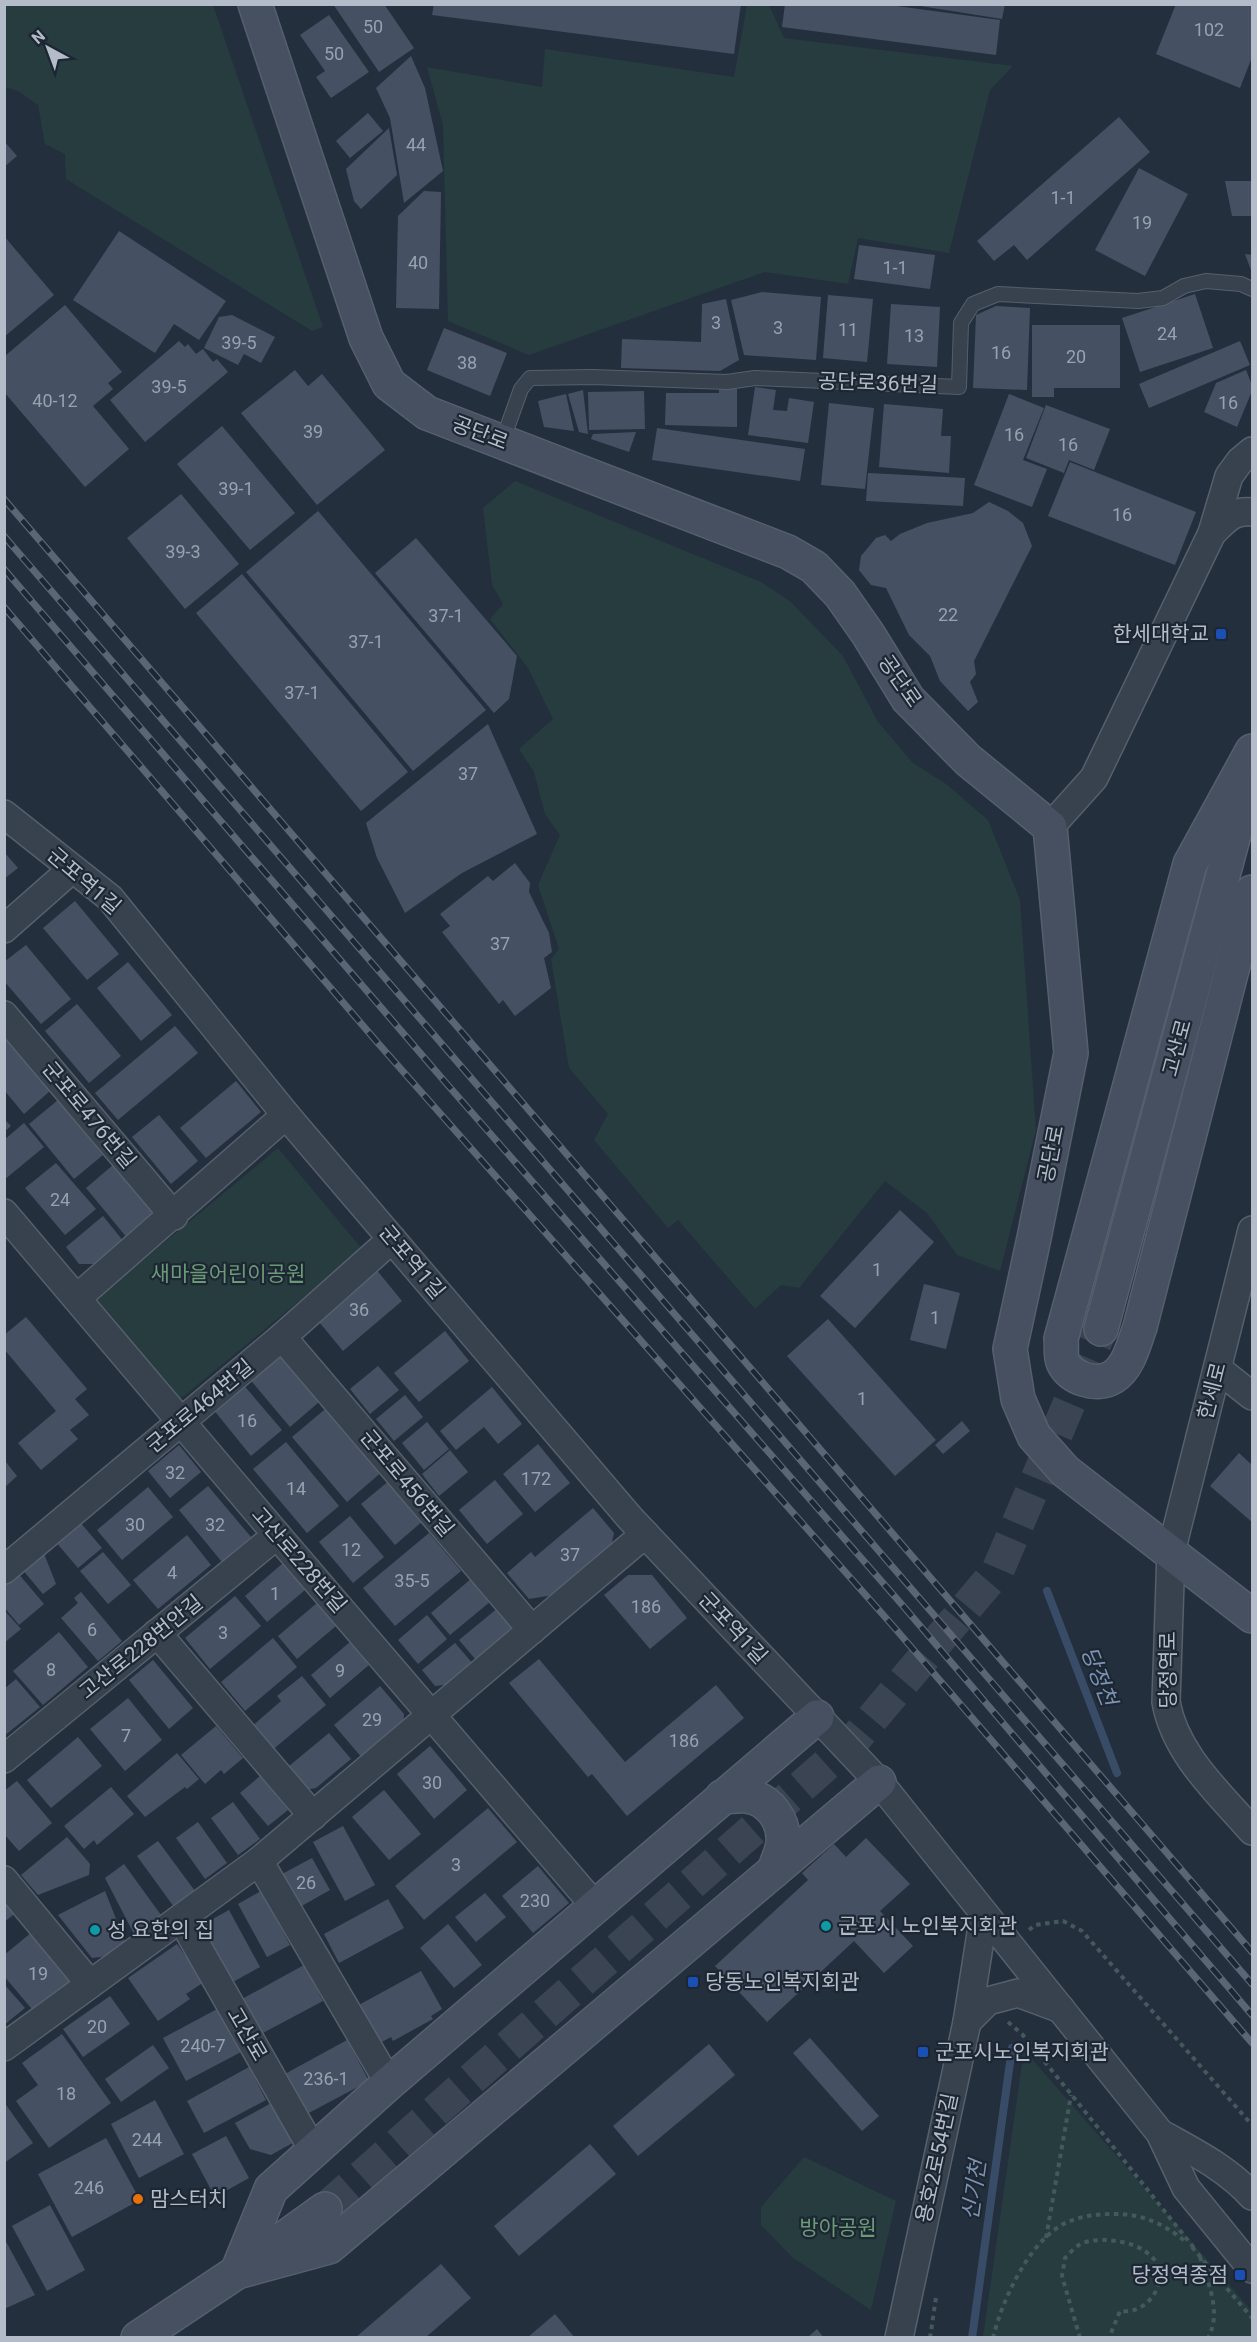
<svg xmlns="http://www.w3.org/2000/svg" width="1257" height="2342" font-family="Roboto,'Noto Sans KR',sans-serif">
<rect width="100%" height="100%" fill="#242f3e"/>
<g fill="#263c3f">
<path d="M4 5H213L323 327 312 331 66 179 65 154 45 144 38 105 18 91 5 87Z"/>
<path d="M747 5H769L784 38 1013 66 990 90 949 253 858 238 848 284 765 272 529 355 448 321 443 125 427 67 542 87 545 49 734 77Z"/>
<path d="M515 481 761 582 791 602 843 656 878 722 913 763 946 784 988 820 1020 900 1036 1130 1000 1271 957 1255 927 1213 885 1181 799 1288 781 1285 755 1309 678 1220 668 1228 594 1140 608 1114 569 1068 551 959 559 949 538 885 560 835 545 814 534 772 519 749 553 719 528 668 490 619 503 604 492 585 483 508Z"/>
<path d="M278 1148 362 1249 178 1401 95 1300Z"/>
<path d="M1024 2050 1252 2311V2337H983Z"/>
<path d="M804 2157 896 2201 871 2310 792 2257 761 2225V2207Z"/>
</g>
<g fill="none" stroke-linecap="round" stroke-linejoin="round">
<g stroke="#394c67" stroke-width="8">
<path d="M1047 1591 1117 1773"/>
<path d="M972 2338 1012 2048"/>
</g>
</g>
<g fill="#455162">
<path d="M333 4H384L414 48 379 72Z"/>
<path d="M434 4H741L734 54 432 15Z"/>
<path d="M785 4H882L1000 20 996 55 782 27Z"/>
<path d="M908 4H1005L1002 19Z"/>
<path d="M1176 4H1252V57L1240 88 1156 54Z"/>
<path d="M329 15 369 72 331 98 316 77 325 71 300 35Z"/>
<path d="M411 56 425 88 443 171 404 203 390 118 376 88Z"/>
<path d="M368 113 383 131 350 158 336 141Z"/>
<path d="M1119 117 1150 152 1027 260 1014 245 994 261 977 241Z"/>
<path d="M389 128 397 175 361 209 354 201 346 169Z"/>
<path d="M4 141 17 156 4 167Z"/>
<path d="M1139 168 1188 194 1145 276 1095 250Z"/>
<path d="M1225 181H1252V216H1232Z"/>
<path d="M424 191 441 192 439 309 396 308 398 216Z"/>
<path d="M119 231 226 301 199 340 174 324 155 353 73 300Z"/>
<path d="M4 236 54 295 4 337Z"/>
<path d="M859 245 935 255 930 289 854 279Z"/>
<path d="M1245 254 1252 255V273Z"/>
<path d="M762 292 821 297 816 360 744 355 731 300Z"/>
<path d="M1195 294 1213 348 1140 372 1122 318Z"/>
<path d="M828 295 873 299 867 362 823 358Z"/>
<path d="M726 299 739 360 720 371 621 368 622 339 701 342 702 304Z"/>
<path d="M891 304 940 307 937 367 887 364Z"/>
<path d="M65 305 122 372 108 383 113 389 93 406 129 449 85 487 5 393V356Z"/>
<path d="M996 306 1030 308 1027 390 973 388 976 315Z"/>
<path d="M232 315 275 337 261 363 244 354 238 365 204 348 219 317Z"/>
<path d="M1032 325H1120V388H1054V397H1032Z"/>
<path d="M444 328 507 353 490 396 427 370Z"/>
<path d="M179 341 185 347 188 344 196 354 203 349 213 362 217 359 228 372 145 442 110 400Z"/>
<path d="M1240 341 1250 365 1149 408 1139 384Z"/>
<path d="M295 370 308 386 322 374 385 450 317 505 241 413Z"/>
<path d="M1246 370 1252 385V391L1237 427 1204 412 1216 383Z"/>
<path d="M755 387 776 390 773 410 787 411 789 398 814 402 808 443 748 435Z"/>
<path d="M719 389H737V427L665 425 666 393H719Z"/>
<path d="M583 390 588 434 579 432 568 394Z"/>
<path d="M644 391 645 429 589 430 588 392Z"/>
<path d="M566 394 574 431 544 427 538 401Z"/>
<path d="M1009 394 1044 408 1023 460 1047 469 1032 507 974 485Z"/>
<path d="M829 403 874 408 865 489 821 485Z"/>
<path d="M884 404 943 409 941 436H951L949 473 879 467Z"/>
<path d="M1046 405 1110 429 1094 470 1069 460 1064 473 1026 458Z"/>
<path d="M222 426 295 513 250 550 177 464Z"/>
<path d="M657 428 805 449 800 481 652 460Z"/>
<path d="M636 432 629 452 591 439 593 434Z"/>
<path d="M1070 462 1196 512 1175 565 1048 516Z"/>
<path d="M868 473 965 478 963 506 866 501Z"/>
<path d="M181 494 239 564 185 609 127 538Z"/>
<path d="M989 502 1008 511 1023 523 1032 546 974 661 976 674 970 682 978 702 968 711 940 681 930 656 909 635 886 588 871 585 859 570 861 556 876 538 885 535 891 541 900 534 927 523 973 513Z"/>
<path d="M318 511 486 710 413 771 246 572Z"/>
<path d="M416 538 517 656 509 699 494 713 375 573Z"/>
<path d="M242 574 408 772 361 811 196 613Z"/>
<path d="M488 724 537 834 462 873 405 913 377 858 366 823Z"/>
<path d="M4 852 18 868 4 879Z"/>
<path d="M515 863 530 883 529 892 549 933 552 952 544 958 551 988 515 1016 503 1000 499 1004 442 932 450 926 440 914 488 876 493 881Z"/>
<path d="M75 901 119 954 87 980 43 928Z"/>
<path d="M26 945 71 999 41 1024 4 981V962Z"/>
<path d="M128 962 172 1015 141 1041 97 988Z"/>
<path d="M77 1004 121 1056 89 1083 45 1031Z"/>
<path d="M175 1026 198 1053 118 1120 95 1093Z"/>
<path d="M4 1034 51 1090 24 1114 4 1090Z"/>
<path d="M236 1081 261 1112 206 1158 180 1128Z"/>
<path d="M58 1100 103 1155 74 1179 29 1124Z"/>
<path d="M159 1115 198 1161 171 1184 132 1137Z"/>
<path d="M4 1119 11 1126 4 1132Z"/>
<path d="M24 1123 44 1147 4 1180V1140Z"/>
<path d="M56 1163 96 1209 65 1235 25 1188Z"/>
<path d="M113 1165 151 1211V1219L128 1239 86 1188Z"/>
<path d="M900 1210 934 1242 855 1328 820 1296Z"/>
<path d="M103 1216 124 1242 97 1264H79L66 1247Z"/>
<path d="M375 1268 402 1301 343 1351 315 1317Z"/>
<path d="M924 1284 960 1293 946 1349 910 1340Z"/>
<path d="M26 1317 87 1389 75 1399 89 1415 70 1430 78 1439 41 1470 18 1443 56 1411 4 1349V1335Z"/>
<path d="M828 1319 936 1440 895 1476 787 1356Z"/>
<path d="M445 1331 469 1361 419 1402 394 1373Z"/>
<path d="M280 1355 319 1402 290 1427 248 1377Z"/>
<path d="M378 1366 399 1390 370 1414 350 1389Z"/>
<path d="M241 1382 282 1430 251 1456 213 1409Z"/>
<path d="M492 1387 522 1424 498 1444 484 1427 456 1450 440 1431Z"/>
<path d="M405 1395 423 1417 394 1441 376 1419Z"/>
<path d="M330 1405 384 1470 347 1502 292 1437Z"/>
<path d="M962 1421 970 1431 943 1454 935 1445Z"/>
<path d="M427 1422 449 1449 424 1470 402 1443Z"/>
<path d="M286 1442 339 1506 307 1533 253 1469Z"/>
<path d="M538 1444 570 1483 535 1512 503 1474Z"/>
<path d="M179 1445 201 1472 170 1498 148 1471Z"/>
<path d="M450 1450 468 1472 439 1496 422 1474Z"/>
<path d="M1239 1453 1252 1465V1522L1210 1486Z"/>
<path d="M5 1461 17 1476 5 1487Z"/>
<path d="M390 1480 424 1520 395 1545 361 1504Z"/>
<path d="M495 1480 523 1514 487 1544 459 1510Z"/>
<path d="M208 1486 251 1537 222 1562 179 1510Z"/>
<path d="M148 1487 173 1517 122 1560 97 1530Z"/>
<path d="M593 1508 614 1533 611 1547 553 1595 529 1599 507 1573 531 1552 535 1557Z"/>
<path d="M350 1516 384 1557 353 1583 319 1542Z"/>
<path d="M79 1521 102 1548 78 1568 55 1541Z"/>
<path d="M429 1533 461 1571 395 1626 363 1588Z"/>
<path d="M187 1535 211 1565 158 1609 133 1580Z"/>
<path d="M43 1551 56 1584 43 1594 21 1568Z"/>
<path d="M103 1552 131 1585 108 1604 80 1571Z"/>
<path d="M283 1563 305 1590 267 1622 245 1596Z"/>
<path d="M17 1572 44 1604 19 1625 4 1607V1583Z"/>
<path d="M628 1575H652L687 1618 650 1649 604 1595Z"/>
<path d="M472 1578 491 1601 450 1635 431 1613Z"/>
<path d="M81 1592 122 1641 98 1661 61 1618 78 1603 74 1598Z"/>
<path d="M235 1596 261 1626 210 1669 185 1638Z"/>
<path d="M317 1603 336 1626 297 1659 278 1636Z"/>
<path d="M499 1607 515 1627 476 1660 459 1640Z"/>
<path d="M4 1610 21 1629 4 1643Z"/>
<path d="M427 1615 447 1639 418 1664 398 1640Z"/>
<path d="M59 1632 88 1667 43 1705 13 1671Z"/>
<path d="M273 1638 297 1667 245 1711 221 1682Z"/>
<path d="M350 1642 369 1665 330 1698 311 1675Z"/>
<path d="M455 1643 474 1665 452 1684 435 1686 422 1670Z"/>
<path d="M539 1659 625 1762 716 1685 744 1718 627 1816 592 1774 588 1777 509 1683Z"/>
<path d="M153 1660 193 1708 169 1729 129 1680Z"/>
<path d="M302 1676 326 1705 270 1752 250 1728 281 1701 277 1696Z"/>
<path d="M16 1679 40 1707 4 1736V1689Z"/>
<path d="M380 1686 404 1714 403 1726 363 1759 334 1725Z"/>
<path d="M128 1698 162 1740 125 1771 90 1729Z"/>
<path d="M216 1726 243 1758 224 1774 221 1770 205 1784 181 1755Z"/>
<path d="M329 1733 351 1759 316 1788 300 1791 283 1771Z"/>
<path d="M78 1737 102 1766 51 1808 27 1780Z"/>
<path d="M430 1746 467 1790 434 1819 397 1774Z"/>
<path d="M177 1753 199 1779 187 1789 185 1787 145 1817 127 1796Z"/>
<path d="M260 1776 288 1810 268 1826 240 1793Z"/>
<path d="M17 1781 52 1823 19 1851 4 1834V1791Z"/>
<path d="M111 1787 134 1814 97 1845 94 1840 84 1849 64 1826Z"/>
<path d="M384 1790 421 1834 389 1860 352 1817Z"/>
<path d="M233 1802 260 1839 238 1855 211 1818Z"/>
<path d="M488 1808 517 1842 424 1920 395 1886Z"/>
<path d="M198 1822 227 1863 205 1879 176 1838Z"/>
<path d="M343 1826 375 1885 345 1901 313 1842Z"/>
<path d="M67 1837 90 1864 89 1875 38 1895 21 1875Z"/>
<path d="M866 1838 910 1884 880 1911 913 1946 884 1973 854 1941 767 2022 715 1966 808 1880 802 1873 834 1844 846 1857Z"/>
<path d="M158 1841 195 1891 174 1907 137 1856Z"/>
<path d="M312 1858 330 1890 300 1907 282 1874Z"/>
<path d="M124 1864 161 1915 134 1934 105 1878Z"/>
<path d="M538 1866 569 1903 533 1933 502 1896Z"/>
<path d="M4 1890 21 1909 4 1922Z"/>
<path d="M105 1891 126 1944 108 1956 92 1958 58 1915Z"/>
<path d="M261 1891 290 1945 267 1957 238 1904Z"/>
<path d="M485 1893 506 1917 476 1942 455 1917Z"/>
<path d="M388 1899 404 1928 339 1963 324 1934Z"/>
<path d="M229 1910 260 1967 231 1983 200 1926Z"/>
<path d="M448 1924 482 1965 454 1988 420 1948Z"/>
<path d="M37 1928 72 1970 68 1987 36 2014 4 1976V1955Z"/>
<path d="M177 1944 204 1982 186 1994 190 1999 158 2021 128 1978Z"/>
<path d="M304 1965 323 2001 261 2034 242 1999Z"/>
<path d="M421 1971 442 2009 431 2016 433 2019 393 2041 391 2037 378 2044 357 2006Z"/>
<path d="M4 1984 25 2008 4 2025Z"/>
<path d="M110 1996 130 2024 83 2057 63 2029Z"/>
<path d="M219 2008 243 2051 186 2081 163 2038Z"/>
<path d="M62 2034 111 2103 49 2148 16 2101 38 2085 22 2063Z"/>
<path d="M810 2038 879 2116 862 2131 793 2053Z"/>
<path d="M347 2040 369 2081 305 2115 283 2075Z"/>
<path d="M709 2044 735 2075 638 2156 613 2126Z"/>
<path d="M153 2045 169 2068 121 2102 105 2079Z"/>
<path d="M249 2067 266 2100 204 2133 187 2101Z"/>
<path d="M155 2100 184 2154 139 2178 111 2124Z"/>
<path d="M275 2101 296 2141 271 2155 250 2149 235 2123Z"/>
<path d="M4 2102 33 2143 4 2163Z"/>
<path d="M226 2136 249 2178 215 2197 192 2154Z"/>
<path d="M106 2138 140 2200 72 2237 38 2174Z"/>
<path d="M590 2144 616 2174 519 2256 494 2226Z"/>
<path d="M50 2205 85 2270 47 2291 12 2226Z"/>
<path d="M4 2238 35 2295 4 2309Z"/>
<path d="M441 2264 471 2298 425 2338H355Z"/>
<path d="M555 2314 575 2338H527Z"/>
<path d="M817 2329 824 2338H807Z"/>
</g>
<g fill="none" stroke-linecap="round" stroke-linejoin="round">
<path stroke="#3a4453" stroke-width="33" stroke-dasharray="33 16" stroke-linecap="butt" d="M325 2209 854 1740 998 1570 1101 1329"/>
<g stroke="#565f6c" stroke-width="16">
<path id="lane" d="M502 442 521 389 530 378 592 377 727 382 755 378 959 387 961 323 973 304 998 294 1138 301 1163 298 1184 286 1206 281 1241 284 1252 289"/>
</g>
<g stroke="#565f6c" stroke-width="30">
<g id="street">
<path d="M1212 533C1226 520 1232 510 1252 512"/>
<path d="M4 814 110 898 286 1115 630 1518 879 1782 1160 2133 1186 2188 1252 2269"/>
<path d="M1050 827 1094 778 1212 533 1229 476 1240 461 1252 451"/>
<path d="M4 929 72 869"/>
<path d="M4 1015 174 1216"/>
<path d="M4 1213 277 1535 595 1906"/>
<path d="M1252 1230 1171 1552 1166 1702C1175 1754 1219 1793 1252 1831"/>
<path d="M77 1298 286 1115"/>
<path d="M282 1337 532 1630"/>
<path d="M1218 1369 1252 1396"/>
<path d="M4 1570 282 1337 392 1239"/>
<path d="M157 1633 313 1816"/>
<path d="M4 1759 277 1535"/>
<path d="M259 1861 389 2083"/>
<path d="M4 1880 90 1984"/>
<path d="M181 1918 313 2150"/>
<path d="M967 2022 988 2001 1018 1993 1061 2009"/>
<path d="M4 2047 259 1861 645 1534"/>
<path d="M1160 2133C1192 2151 1227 2168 1252 2196"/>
<path d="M899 2338 967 2022 984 1914"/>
</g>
</g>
<g stroke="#565f6c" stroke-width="36">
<g id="secondary">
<path d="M255 4 366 338 389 384 427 413 788 552 814 567 840 594 868 634 908 699 968 760 1050 827 1071 1053 1034 1238 1010 1349 1018 1399 1034 1436 1065 1471 1252 1616"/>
<path d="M1252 751 1190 864 1061 1339C1062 1346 1060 1356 1063 1362 1071 1379 1097 1387 1113 1377 1129 1367 1134 1343 1140 1327L1252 892"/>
<path d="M1101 1329 1247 786"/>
<path d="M722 1797C730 1797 738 1795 746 1796 769 1798 785 1821 783 1843 782 1852 777 1862 774 1871"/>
<path d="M237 2272 329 2247 879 1782"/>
<path d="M237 2272 271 2189 389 2083 817 1717"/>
<path d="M138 2338 237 2272 325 2209"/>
</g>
</g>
<g stroke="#44595c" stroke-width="4" stroke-dasharray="4.5 4.5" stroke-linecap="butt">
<path d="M1029 1930 1035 1925 1063 1921 1082 1931 1252 2125"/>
<path d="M1008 2022 1022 2034 1071 2094 1194 2248"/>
<path d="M1046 2238 1071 2095"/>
<path d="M1192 2247 1252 2318"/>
<path d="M1200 2257C1208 2283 1222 2312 1208 2338"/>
<path d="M930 2338 936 2297"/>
<path d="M993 2338C1002 2300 1031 2236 1070 2221 1083 2216 1097 2214 1111 2214 1141 2213 1163 2223 1186 2242"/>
<path d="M1080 2338 1062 2276 1065 2258C1069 2254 1074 2248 1079 2245 1087 2240 1097 2240 1106 2240 1122 2241 1137 2244 1150 2255 1169 2272 1157 2303 1134 2310 1130 2312 1124 2311 1120 2311L1109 2338"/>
</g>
<use href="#lane" stroke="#38414e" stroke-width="14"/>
<use href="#street" stroke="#38414e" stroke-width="27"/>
<use href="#secondary" stroke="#465061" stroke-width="33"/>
<g stroke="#5a6575" stroke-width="7">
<g id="rail">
<path d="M4 499 1252 1952"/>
<path d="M4 536 1252 1984"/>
<path d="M4 569 446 1083 904 1607 1252 2015"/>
<path d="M4 607 377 1042 893 1626 1252 2043"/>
</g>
</g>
<use href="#rail" stroke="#1d2633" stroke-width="4.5" stroke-dasharray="14" stroke-linecap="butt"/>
</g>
<g fill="#1a4fb4" stroke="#1d2633" stroke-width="2">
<rect x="1215" y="628" width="12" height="12" rx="3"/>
<rect x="687" y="1976" width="12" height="12" rx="3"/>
<rect x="917" y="2046" width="12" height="12" rx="3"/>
<rect x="1234" y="2269" width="12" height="12" rx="3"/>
</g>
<g fill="#0f9aa8" stroke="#1d2633" stroke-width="2">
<circle cx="826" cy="1926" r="6"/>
<circle cx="95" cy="1930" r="6"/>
</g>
<circle fill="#e8710a" stroke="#1d2633" stroke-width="2" cx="138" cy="2199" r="6"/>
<g text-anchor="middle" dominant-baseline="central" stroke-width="4.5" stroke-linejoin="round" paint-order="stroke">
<g font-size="18" fill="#98a1af">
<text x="373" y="26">50</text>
<text x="1209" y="29">102</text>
<text x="334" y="53">50</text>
<text x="416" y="144">44</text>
<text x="1063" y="197">1-1</text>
<text x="1142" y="222">19</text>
<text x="418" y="262">40</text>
<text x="895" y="267">1-1</text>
<text x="716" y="322">3</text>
<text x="778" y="327">3</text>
<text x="848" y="329">11</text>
<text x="1167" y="333">24</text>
<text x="914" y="335">13</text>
<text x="239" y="342">39-5</text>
<text x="1001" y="352">16</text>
<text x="1076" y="356">20</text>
<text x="467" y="362">38</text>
<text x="169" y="386">39-5</text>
<text x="55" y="400">40-12</text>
<text x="1228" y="402">16</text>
<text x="313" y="431">39</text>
<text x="1014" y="434">16</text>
<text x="1068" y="444">16</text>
<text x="236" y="488">39-1</text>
<text x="1122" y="514">16</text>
<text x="183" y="551">39-3</text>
<text x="948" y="614">22</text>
<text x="446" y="615">37-1</text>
<text x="366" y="641">37-1</text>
<text x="302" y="692">37-1</text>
<text x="468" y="773">37</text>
<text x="500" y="943">37</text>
<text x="60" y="1199">24</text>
<text x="877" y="1269">1</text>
<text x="359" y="1309">36</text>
<text x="935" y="1317">1</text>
<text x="862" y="1398">1</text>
<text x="247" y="1420">16</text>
<text x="175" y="1472">32</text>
<text x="536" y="1478">172</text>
<text x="296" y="1488">14</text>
<text x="135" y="1524">30</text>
<text x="215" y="1524">32</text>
<text x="351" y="1549">12</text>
<text x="570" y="1554">37</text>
<text x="172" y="1572">4</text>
<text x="412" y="1580">35-5</text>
<text x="275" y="1593">1</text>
<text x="646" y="1606">186</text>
<text x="92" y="1629">6</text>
<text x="223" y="1632">3</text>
<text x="51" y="1669">8</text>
<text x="340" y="1670">9</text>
<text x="372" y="1719">29</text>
<text x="126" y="1735">7</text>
<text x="684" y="1740">186</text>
<text x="432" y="1782">30</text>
<text x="456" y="1864">3</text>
<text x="306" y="1882">26</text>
<text x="535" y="1900">230</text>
<text x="38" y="1973">19</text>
<text x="97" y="2026">20</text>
<text x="203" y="2045">240-7</text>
<text x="326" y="2078">236-1</text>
<text x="66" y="2093">18</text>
<text x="147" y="2139">244</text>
<text x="89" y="2187">246</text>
</g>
<g font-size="21" fill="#b4bcc9" stroke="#1d2633">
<text transform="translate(878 383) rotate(2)">공단로36번길</text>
<text transform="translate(480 433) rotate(21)">공단로</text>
<text transform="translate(900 681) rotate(55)">공단로</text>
<text transform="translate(84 881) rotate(41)">군포역1길</text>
<text transform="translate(1177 1048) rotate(-75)">고산로</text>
<text transform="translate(89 1115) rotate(50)">군포로476번길</text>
<text transform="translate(1051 1154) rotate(-79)">공단로</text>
<text transform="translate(412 1262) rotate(50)">군포역1길</text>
<text transform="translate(1212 1391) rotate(-76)">한세로</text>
<text transform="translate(200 1406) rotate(-40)">군포로464번길</text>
<text transform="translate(407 1483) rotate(50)">군포로456번길</text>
<text transform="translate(299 1560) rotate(49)">고산로228번길</text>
<text transform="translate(733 1628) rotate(47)">군포역1길</text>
<text transform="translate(141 1647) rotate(-39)">고산로228번안길</text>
<text transform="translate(1168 1670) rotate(-90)">당정역로</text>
<text transform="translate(247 2034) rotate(60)">고산로</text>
<text transform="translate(937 2158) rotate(-78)">용호2로54번길</text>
</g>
<g font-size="21" fill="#b4bcc9" stroke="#1d2633" text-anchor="start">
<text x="1209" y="634" text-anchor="end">한세대학교</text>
<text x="838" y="1926">군포시 노인복지회관</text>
<text x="107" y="1930">성 요한의 집</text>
<text x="705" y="1982">당동노인복지회관</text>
<text x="935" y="2052">군포시노인복지회관</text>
<text x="150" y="2199">맘스터치</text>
<text x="1228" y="2275" text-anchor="end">당정역종점</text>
</g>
<g font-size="21" fill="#6b9a76" stroke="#1d2633">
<text x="228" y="1274">새마을어린이공원</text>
<text x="838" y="2228">방아공원</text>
</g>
<g font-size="22" font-style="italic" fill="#7c92b1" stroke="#1d2633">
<text transform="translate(1099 1676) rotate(69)">당정천</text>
<text transform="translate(974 2190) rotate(-82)">신기천</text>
</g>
</g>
<rect width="1257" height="2342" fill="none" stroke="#b4bcc9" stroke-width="12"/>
<g transform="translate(48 48) rotate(319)" stroke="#1d2633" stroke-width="4.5" paint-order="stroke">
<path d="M0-4.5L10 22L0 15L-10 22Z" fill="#b4bcc9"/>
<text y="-9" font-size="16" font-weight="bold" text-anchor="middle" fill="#b4bcc9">N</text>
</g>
</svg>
